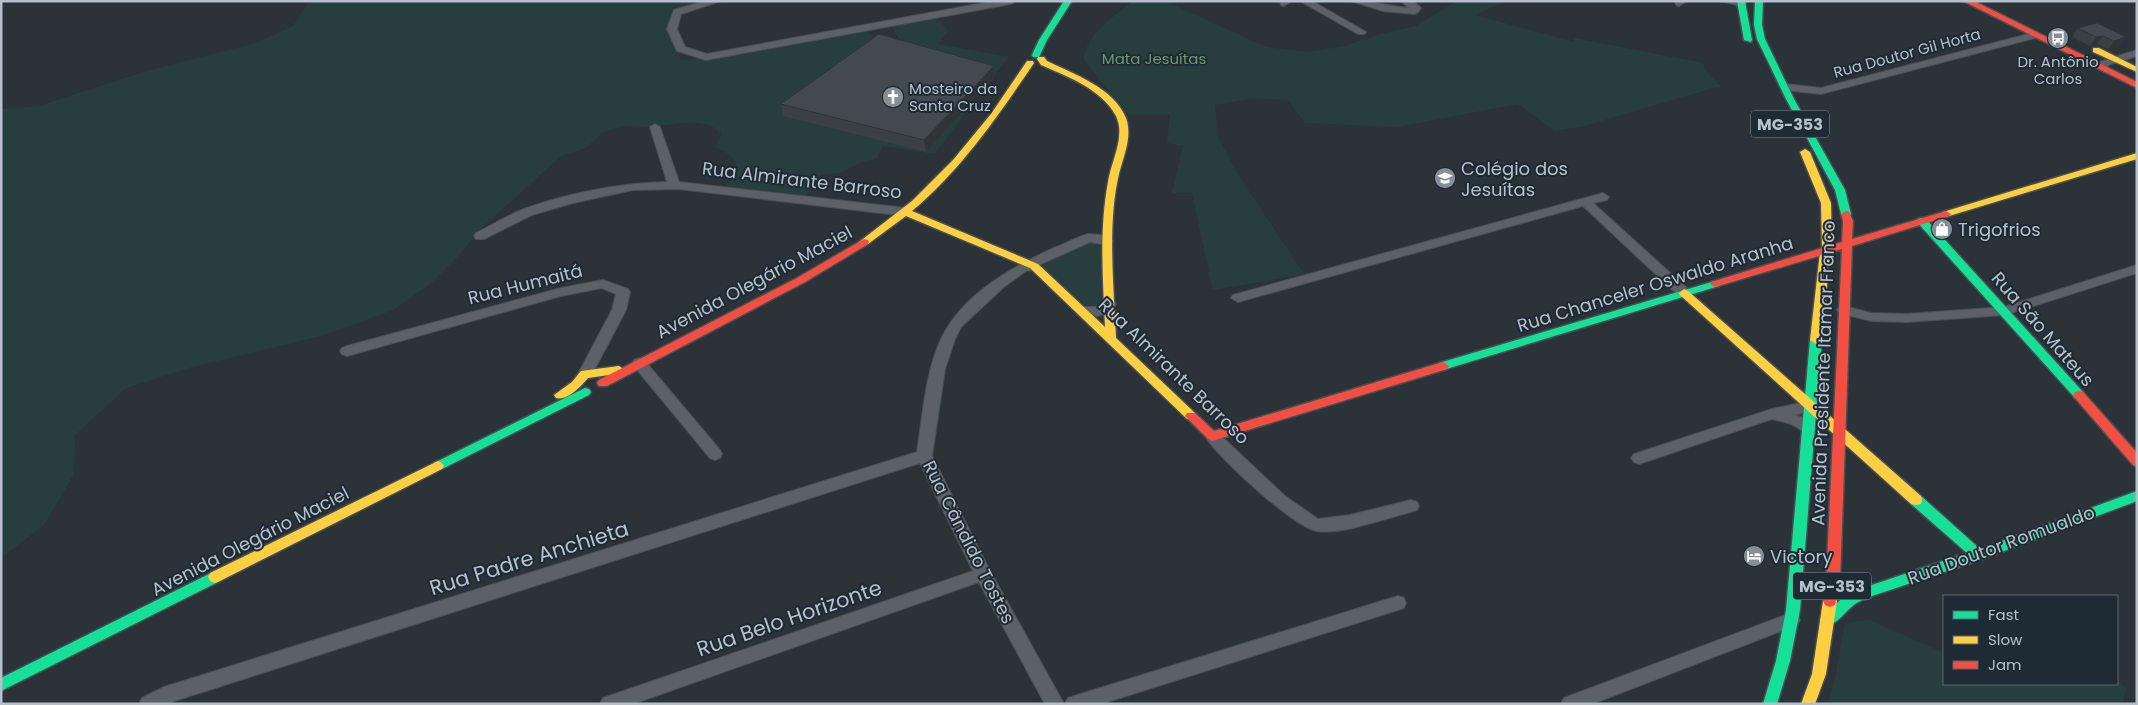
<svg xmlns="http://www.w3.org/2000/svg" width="2138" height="705" font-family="Poppins,sans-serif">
<rect width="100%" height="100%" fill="#2b3339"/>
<g fill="#283e3e">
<path d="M310 1H714L677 9 669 28 681 60 738 55 867 31 878 44 906 54 891 24 936 16 948 31 938 44 1009 57 983 88 935 154 883 146 877 158 860 163 841 173 820 175 806 196 726 186 735 175 736 162 729 154 715 147 722 134 710 125 691 122 648 127 622 126 602 133 586 148 561 156 484 226 458 256 429 285 393 310 325 335 192 367 126 388 75 435 74 474 44 525 1 558V109L39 106 143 72 256 43 293 26Z"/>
<path d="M1133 1H1165L1266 47 1308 52 1345 46 1380 34 1416 26 1457 1H1506L1475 15 1574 42V38L1703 63 1705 70 1720 86 1584 126 1555 131 1518 104 1397 127 1305 123 1288 100 1254 98 1215 105 1218 137 1237 173 1304 274 1213 290 1192 193H1172L1183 146 1167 143 1170 114H1127L1084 60C1086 33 1114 17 1133 1Z"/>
<path d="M1096 242 1103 248 1101 305 1096 307H1086L1042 266 1085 243Z"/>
<path d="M1869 620 1944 653V684H2117V680L2126 688 2123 704H1828L1834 684 1845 623Z"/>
</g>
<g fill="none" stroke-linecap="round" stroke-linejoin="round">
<g stroke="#494f54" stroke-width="2">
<g id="street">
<path d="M705 1H721L681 14 677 29 685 47 707 54 994 1H1016L1011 4 706 60 677 51 667 29 674 10Z"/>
<path d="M1280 1H1292L1284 6 1281 5Z"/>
<path d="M1300 1H1312L1366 32 1364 34H1358Z"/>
<path d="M1351 1C1371 1 1390 6 1409 8L1401 1H1413L1421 8 1417 13 1414 14 1383 11Z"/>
<path d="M1675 1H1687L1679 6 1676 5Z"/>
<path d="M1721 1H1745L1746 3 1741 6Z"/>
<path d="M2036 32 2041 35 2039 37 1821 94 1785 90 1780 87 1785 84 1821 88Z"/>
<path d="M2137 50V56L2108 65V71L2104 72 2099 69V62Z"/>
<path d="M655 124 660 127 679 182 906 208 912 212 906 216 679 189 633 190 573 203 532 215 484 239H476L474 236 476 233C492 225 507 216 524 209 567 193 621 183 667 182L650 127Z"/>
<path d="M1603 193 1609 197 1607 200 1593 203 1689 290 1691 293 1689 296H1679L1583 206 1238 302 1231 298 1233 295Z"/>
<path d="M1088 234 1103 235 1113 241 1107 245 1090 242 1039 265 1038 269 1026 271 1005 286 961 327 955 339 945 369 932 456 989 569 1064 704H1045L979 582 633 704H600L603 698 609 696 973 571 920 463 165 704H139L142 698 164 687 917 452C923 415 925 372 942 337 964 293 1014 266 1056 247 1067 243 1077 237 1088 234Z"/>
<path d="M2137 265V273L2005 315 1907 322 1871 321 1839 313 1837 310 1839 307 1844 306 1871 313 1907 314 2004 307Z"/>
<path d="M603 280 628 289 630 292 626 310 590 378H580L578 374 612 310 616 294 602 288 561 296 347 356 342 354 340 351 342 348 347 346 561 288Z"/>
<path d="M1109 300 1114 301 1116 304 1102 315 1097 316 1077 313 1075 310 1077 307H1095Z"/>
<path d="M639 358 644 360 720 450 722 454 720 458 715 460 710 458 634 366 632 363 634 360Z"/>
<path d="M1810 401 1815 402 1817 406 1815 410 1794 415C1803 417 1813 422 1817 430L1815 434C1805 437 1802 429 1793 425 1787 422 1779 421 1772 419L1639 464 1634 462 1631 458 1634 454 1772 409Z"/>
<path d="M1212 430 1217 432 1285 496 1318 519 1350 515 1411 500 1417 502 1419 506 1417 510 1411 512C1386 518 1342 535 1317 531 1295 528 1216 456 1205 436L1207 432Z"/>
<path d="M1833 575 1871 588 1873 593 1871 598 1865 600 1827 587 1825 582 1827 577Z"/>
<path d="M1398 596 1404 598 1406 603 1404 608 1398 610 1101 704H1065L1068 698 1074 696Z"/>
<path d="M1791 613 1797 615 1800 620 1797 625 1592 704H1561L1564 698Z"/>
</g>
</g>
<g stroke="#494f54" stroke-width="3">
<g id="fast">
<path d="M1064 1H1072L1047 40 1039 57H1033L1032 55 1039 40Z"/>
<path d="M1737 1H1745L1752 40 1751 42 1744 40Z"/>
<path d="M1755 1H1763L1762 25 1765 39 1794 99 1845 190 1851 214 1849 216 1846 217 1841 214 1835 190 1786 99 1757 39 1754 25Z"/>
<path d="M1922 218 1926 219 2083 392 2085 395 2083 398H2075L1918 223 1917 221 1918 219Z"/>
<path d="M1715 281 1720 284 1719 286 1443 370 1437 366 1439 363Z"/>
<path d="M1816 336 1822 340 1800 610 1790 661 1777 704H1763L1776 661 1786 610 1810 340Z"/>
<path d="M585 388 589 389 591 392 589 395 442 469H434L432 466 434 463Z"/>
<path d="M2137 491V501L1983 559 1869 597C1865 599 1859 601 1855 604 1845 611 1835 629 1822 624L1820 620 1822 616 1845 596 1860 589 1967 553 1911 504 1910 500 1911 496 1916 495 1921 496 1980 549Z"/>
<path d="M215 571 220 573 222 577 220 581 1 691V678Z"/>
</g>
</g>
<g stroke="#494f54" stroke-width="3">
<g id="slow">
<path d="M2093 48H2099L2137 67V72L2093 52Z"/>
<path d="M1038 57H1044L1047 61C1074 74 1114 88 1126 118 1133 137 1123 157 1119 174 1107 223 1114 288 1116 338L1195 413 1197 416 1195 419H1187L1030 268 906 216 868 244H860L859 242 912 201 953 160 991 114 1027 61H1033L1034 63C998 116 961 170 912 211L1038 264 1105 327C1103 280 1099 230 1108 182 1111 161 1126 137 1116 116 1102 89 1066 76 1041 65L1037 59Z"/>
<path d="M1805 149 1810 152 1831 203 1832 250 1830 253 1822 340 1816 344 1810 340 1820 252 1822 249 1821 203 1800 152Z"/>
<path d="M2137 153V159L1949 216 1946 217 1941 214 1943 212Z"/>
<path d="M1684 289 1688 291 1921 496 1922 500 1921 504 1916 505 1911 504 1680 295 1679 293Z"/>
<path d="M619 366 625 370 623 373 588 378C581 386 568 401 556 398L554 395 572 382 581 371Z"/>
<path d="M438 461 442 463 444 466 442 469 220 581 215 583 210 581 208 577 210 573Z"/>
<path d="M1830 595 1835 597 1837 601 1826 674 1815 704H1801L1812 674 1823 601 1825 597Z"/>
</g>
</g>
<g stroke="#494f54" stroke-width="3">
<g id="jam">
<path d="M1963 1H1974L2137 82V88Z"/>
<path d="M1846 211 1849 212 1853 221 1852 239 1943 212 1946 211 1951 214 1949 216 1852 246 1840 582 1835 605 1830 607 1825 605 1823 601 1826 582 1842 249 1715 287 1710 284 1711 282 1842 242 1843 221 1841 214Z"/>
<path d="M864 239 868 240 869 242 868 244 805 282 607 386H599L597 383 599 380 797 278Z"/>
<path d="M1443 362 1449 366 1447 369 1212 441 1208 439 1185 416 1187 413H1195L1214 431Z"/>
<path d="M2079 391 2083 392 2137 453V467L2133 465 2075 398 2073 395 2075 392Z"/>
</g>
</g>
<use href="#street" fill="#5b6167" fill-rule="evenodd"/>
<use href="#fast" fill="#16e098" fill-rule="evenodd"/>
<use href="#slow" fill="#ffcf43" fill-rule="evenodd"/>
<use href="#jam" fill="#f24e42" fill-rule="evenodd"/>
</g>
<g fill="#3a4044">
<path d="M2097 23 2120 46 2108 49 2097 44 2090 46 2072 37 2077 28Z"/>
<path d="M994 66V78L926 152 783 116 781 104Z"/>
</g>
<g fill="#2f3437">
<path d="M2103 36 2097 44 2090 46 2096 37Z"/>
<path d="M2126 37 2120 46 2108 49 2114 41Z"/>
<path d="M994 66V78L926 152 924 140Z"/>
</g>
<g fill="#434a4f" stroke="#2f3437">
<path d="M2097 23 2126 37 2114 41 2103 36 2096 37 2077 28Z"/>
<path d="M879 34 994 66 924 140 781 104Z"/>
</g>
<defs>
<g id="bus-disc" transform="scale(1.125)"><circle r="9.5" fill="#858f97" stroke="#1e2a34"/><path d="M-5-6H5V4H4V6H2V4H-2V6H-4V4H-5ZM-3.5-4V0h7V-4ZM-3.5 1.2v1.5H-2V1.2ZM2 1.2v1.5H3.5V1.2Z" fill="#fff"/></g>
<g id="church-disc" transform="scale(1.125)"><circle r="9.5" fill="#858f97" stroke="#1e2a34"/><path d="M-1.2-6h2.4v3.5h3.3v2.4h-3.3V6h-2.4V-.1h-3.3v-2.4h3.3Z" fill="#fff"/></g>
<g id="school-disc" transform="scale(1.125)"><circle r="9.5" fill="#858f97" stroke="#1e2a34"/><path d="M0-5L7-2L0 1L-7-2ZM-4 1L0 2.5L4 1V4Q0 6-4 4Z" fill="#fff"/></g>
<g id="shop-disc" transform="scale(1.125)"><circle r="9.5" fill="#858f97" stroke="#1e2a34"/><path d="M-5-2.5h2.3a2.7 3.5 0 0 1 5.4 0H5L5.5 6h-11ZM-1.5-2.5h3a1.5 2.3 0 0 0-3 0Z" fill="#fff"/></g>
<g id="hotel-disc" transform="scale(1.125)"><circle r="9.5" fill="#858f97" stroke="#1e2a34"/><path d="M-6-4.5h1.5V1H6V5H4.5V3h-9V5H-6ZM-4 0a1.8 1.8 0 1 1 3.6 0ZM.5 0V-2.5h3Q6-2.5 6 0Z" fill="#fff"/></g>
</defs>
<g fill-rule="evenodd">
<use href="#bus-disc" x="2058" y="38"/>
<use href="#church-disc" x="893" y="97"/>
<use href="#school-disc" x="1445" y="178"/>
<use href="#shop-disc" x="1942" y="229"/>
<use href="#hotel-disc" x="1754" y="556"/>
</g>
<g text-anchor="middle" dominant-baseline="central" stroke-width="4" stroke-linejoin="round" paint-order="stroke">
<g font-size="15" fill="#b5c0ca" stroke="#1e2a34">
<text transform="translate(1907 53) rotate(-15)">Rua Doutor Gil Horta</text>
</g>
<g font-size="15" fill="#6c9a6f" stroke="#1e2a34">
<text x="1154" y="58">Mata Jesuítas</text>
</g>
<g font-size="15" fill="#b5c0ca" stroke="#1e2a34">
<text x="2058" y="61">Dr. Antônio<tspan x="2058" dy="17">Carlos</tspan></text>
<text x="909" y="88" text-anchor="start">Mosteiro da<tspan x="909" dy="17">Santa Cruz</tspan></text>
</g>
<g fill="#1e2a34" stroke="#88939d" stroke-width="1">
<rect x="1751" y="110.5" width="78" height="27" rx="4"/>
<rect x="1793" y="572.5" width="78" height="27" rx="4"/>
</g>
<g font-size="16" font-weight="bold" fill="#b5c0ca">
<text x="1790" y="124">MG-353</text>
<text x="1832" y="586">MG-353</text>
</g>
<g font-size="18" fill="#b5c0ca" stroke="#1e2a34" text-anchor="start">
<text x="1461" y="168">Colégio dos<tspan x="1461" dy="21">Jesuítas</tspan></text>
<text x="1958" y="229">Trigofrios</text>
<text x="1770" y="556">Victory</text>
</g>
<g font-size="18" fill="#b5c0ca" stroke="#1e2a34">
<text transform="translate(802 180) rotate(7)">Rua Almirante Barroso</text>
<text transform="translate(754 282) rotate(-28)">Avenida Olegário Maciel</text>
<text transform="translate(525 284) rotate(-14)">Rua Humaitá</text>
<text transform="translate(1655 284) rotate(-17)">Rua Chanceler Oswaldo Aranha</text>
<text transform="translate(2043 329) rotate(49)">Rua São Mateus</text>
<text transform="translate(1174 371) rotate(44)">Rua Almirante Barroso</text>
<text transform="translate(1823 373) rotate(-88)">Avenida Presidente Itamar Franco</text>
<text transform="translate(250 541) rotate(-27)">Avenida Olegário Maciel</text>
<text transform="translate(969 542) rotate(63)">Rua Cândido Tostes</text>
<text transform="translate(2001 545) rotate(-20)">Rua Doutor Romualdo</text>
</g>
<g font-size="21" fill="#b5c0ca" stroke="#1e2a34">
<text transform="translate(529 558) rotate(-17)">Rua Padre Anchieta</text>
<text transform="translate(789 618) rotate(-19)">Rua Belo Horizonte</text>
</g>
</g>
<rect width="2138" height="705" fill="none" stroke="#b5c0ca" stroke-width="5"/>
<rect x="1943" y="595" width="175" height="90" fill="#1e2a34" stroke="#5a6670"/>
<rect x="1953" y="611" width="25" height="8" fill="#16e098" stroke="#5a6670"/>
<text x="1988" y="620" font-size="15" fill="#b5c0ca">Fast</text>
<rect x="1953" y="636" width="25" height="8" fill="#ffcf43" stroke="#5a6670"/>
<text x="1988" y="645" font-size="15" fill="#b5c0ca">Slow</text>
<rect x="1953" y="661" width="25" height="8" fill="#f24e42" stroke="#5a6670"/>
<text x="1988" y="670" font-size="15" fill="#b5c0ca">Jam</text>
</svg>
